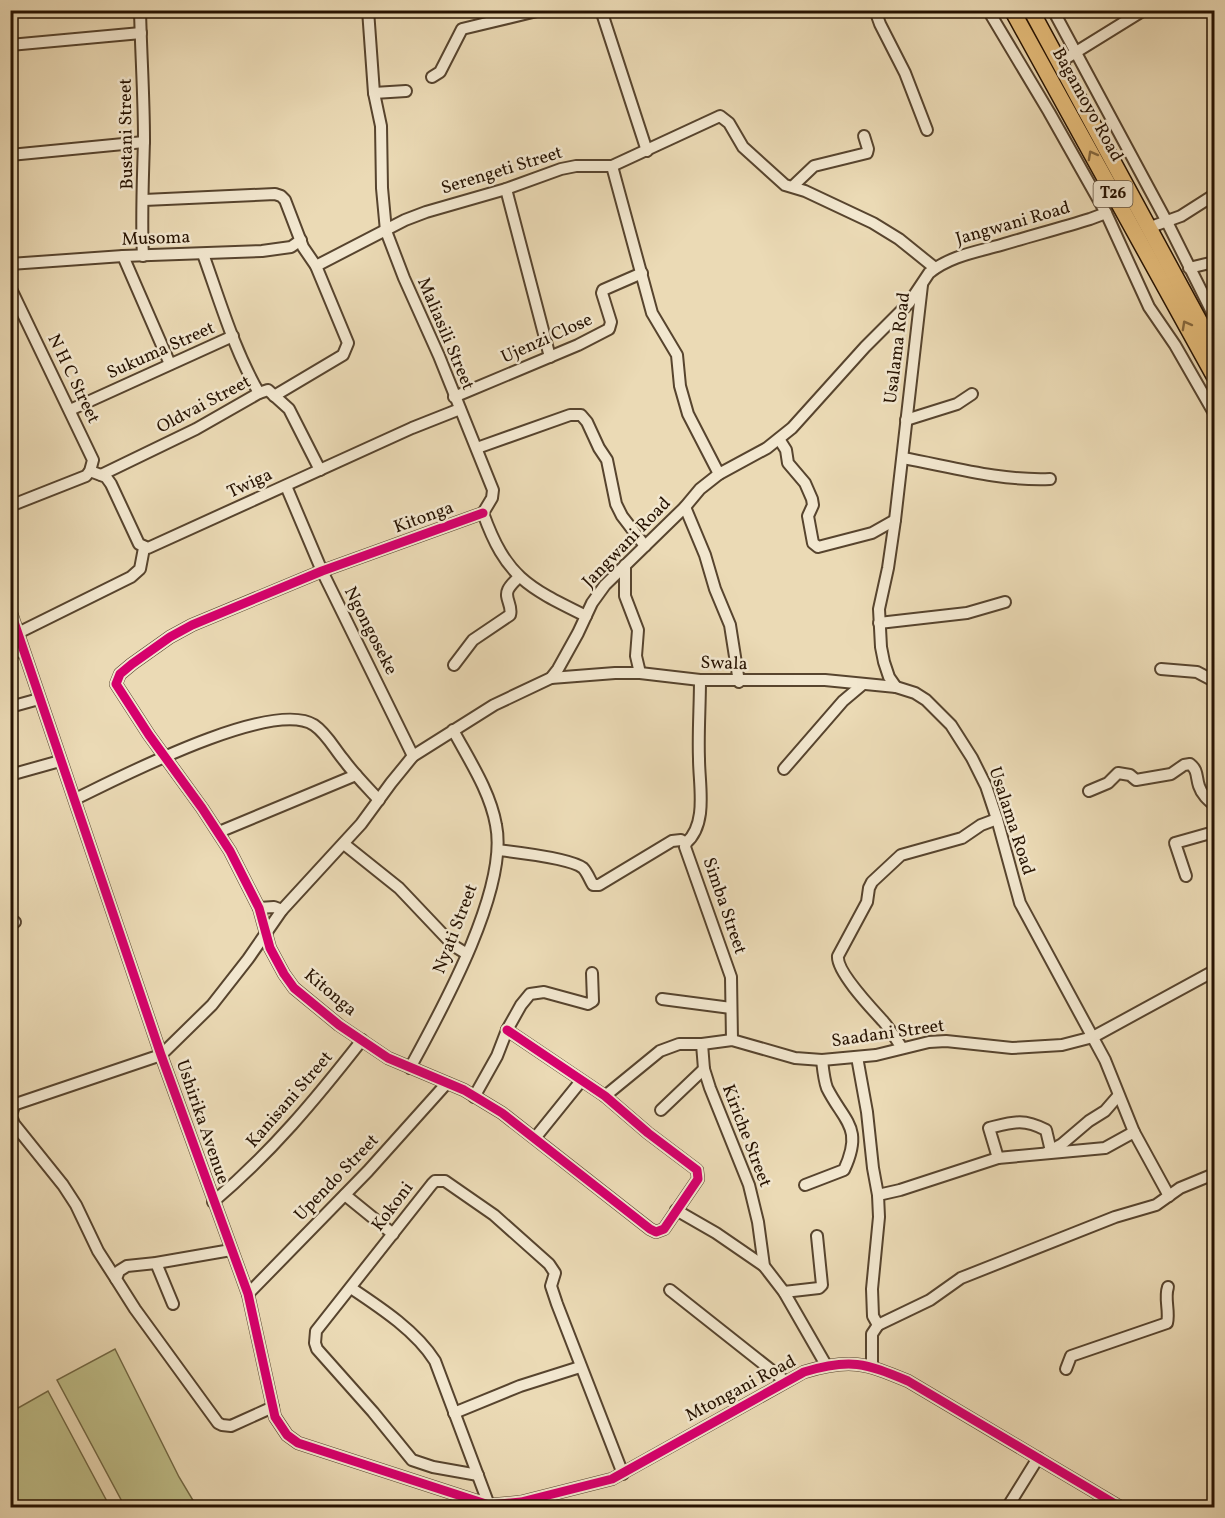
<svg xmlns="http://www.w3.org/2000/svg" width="1225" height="1518" font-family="Vollkorn,serif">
<rect width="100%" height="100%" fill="#ebdab5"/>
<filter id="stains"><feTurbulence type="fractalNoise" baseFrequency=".00333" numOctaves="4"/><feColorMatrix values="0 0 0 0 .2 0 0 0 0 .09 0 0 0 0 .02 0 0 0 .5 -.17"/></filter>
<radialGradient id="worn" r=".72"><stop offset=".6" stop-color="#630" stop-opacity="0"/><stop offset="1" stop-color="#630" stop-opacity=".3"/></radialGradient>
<g fill="#bebd88" stroke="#726844" stroke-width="1.5">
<path d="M115 1349 179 1477 197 1507H125L57 1380Z"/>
<path d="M48 1391 110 1507H11V1412Z"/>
</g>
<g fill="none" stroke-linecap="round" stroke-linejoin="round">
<g stroke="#6d766f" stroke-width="2">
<path d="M1003 10 1012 25"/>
<path d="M1210 382 1214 390"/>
</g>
<g stroke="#57442e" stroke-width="14">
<g id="minor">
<path d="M140 10C141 54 144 97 144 140 143 179 141 217 143 256"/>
<path d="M368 10 374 93 381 126 382 188 386 231 404 278 439 356 493 490 492 498 483 513C506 577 527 587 586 616"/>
<path d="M601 10 647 151"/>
<path d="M875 10 880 24 905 73 927 130"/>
<path d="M988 10 1049 112 1106 213 1149 307 1175 345 1214 413"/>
<path d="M1053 10 1167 222 1214 316"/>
<path d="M10 45 141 33"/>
<path d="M1060 62 1144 10"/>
<path d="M432 77 440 72 462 29 541 10"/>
<path d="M374 93 406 91"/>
<path d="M10 155 144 142"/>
<path d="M612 166 652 313 677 355 680 386 688 414 719 474"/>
<path d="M793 186 814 166 867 153 868 149 864 136"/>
<path d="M506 189 550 357"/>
<path d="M144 200 275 194 281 196 285 200 303 247 316 266 348 343 343 355 274 396"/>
<path d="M1148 228 1181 216 1214 195"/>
<path d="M203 254C220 301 234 350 259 393"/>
<path d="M123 256 170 364"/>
<path d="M10 264 123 256 262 251 291 247 301 240"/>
<path d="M316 266 405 220 426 212 506 189 561 169 576 166H612L720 116 729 123 743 147 785 185 805 191 873 223 899 239 935 268"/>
<path d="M1189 268 1214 262"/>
<path d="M922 285 895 520 888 568 879 609 881 647 884 662 889 677 896 687 915 693 926 700 951 725 972 758 986 786 997 819 1020 903 1105 1060 1134 1132 1169 1196"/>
<path d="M10 287 93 460 90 471 86 476 10 506"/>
<path d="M454 397 578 345 609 329 611 322 602 293 603 290 642 273"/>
<path d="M70 410 233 336"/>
<path d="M906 420 957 404 972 394"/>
<path d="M779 439 786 450 788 463 805 483 812 499 813 505 808 516 813 543 818 547 872 533 895 520"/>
<path d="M477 448 570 415H581L587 422 599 448 607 460 616 504 622 516 645 546"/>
<path d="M903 458C952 467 999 481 1050 479"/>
<path d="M90 471 106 477 111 484 139 544 148 548 412 428 460 409"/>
<path d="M101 475 196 429 259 393 268 390 289 409 320 470"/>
<path d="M286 486 322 571 413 756"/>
<path d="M685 507 705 555 715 589 730 625 739 682"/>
<path d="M483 513 322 571 192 625 170 637 132 664 120 674 116 684 149 735 202 808 230 851 259 908 270 948 284 974 294 988 339 1025 388 1058 464 1090 502 1113 650 1229 656 1232 664 1229 698 1179 697 1170 648 1133 605 1096 507 1030"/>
<path d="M625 565V596L638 630 636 656 640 673"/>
<path d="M10 610 161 1055 248 1294 275 1417 287 1435 298 1443 489 1505 521 1502 612 1479 804 1372C850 1358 865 1363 908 1381L1122 1508"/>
<path d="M879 623 967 613 1005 602"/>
<path d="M18 633 131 577 140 569 144 548"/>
<path d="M10 654 23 650"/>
<path d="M454 665 473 640 510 615C513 606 504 598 508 590 510 585 515 581 519 577"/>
<path d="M1161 669 1197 672 1214 681"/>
<path d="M551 678 615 673H640L700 680H825L896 687"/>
<path d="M700 680C700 706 698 733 699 759 699 785 708 824 686 843L685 847 731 977 732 1040"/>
<path d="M10 707 39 699"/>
<path d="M784 769 843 701 862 685"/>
<path d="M10 775 60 761"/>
<path d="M1089 791 1108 783 1118 773 1130 775 1136 780 1171 774 1184 765 1190 764C1198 770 1196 777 1199 786 1202 795 1208 800 1214 805"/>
<path d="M75 799C119 778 272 698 314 725 326 733 334 748 343 759 354 774 367 787 379 800"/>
<path d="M219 832 356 775"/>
<path d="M344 844 399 888 454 946 467 954"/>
<path d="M498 850C515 852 571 858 583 868 587 872 590 880 593 885H599L672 841 681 840 686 843"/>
<path d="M1186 876 1175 843 1214 832"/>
<path d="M259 908 274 907 282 910"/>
<path d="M10 925 15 922"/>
<path d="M662 999 731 1008"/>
<path d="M10 1019 11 1020"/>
<path d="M702 1044 704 1069 710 1088 749 1185 758 1222 764 1266 784 1292 826 1365"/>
<path d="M902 1048C896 1039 890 1029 883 1021 872 1009 836 971 838 956L867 902 869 888 872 882 901 855 962 838 981 825 997 819"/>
<path d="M857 1057 867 1112 873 1168 878 1195 879 1217 872 1289 873 1316 878 1325 930 1300 961 1278 1115 1217 1156 1205 1180 1188 1214 1174"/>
<path d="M410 1068C441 1011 509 889 496 825 490 791 469 760 453 730"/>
<path d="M605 1096 660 1051 679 1044H702L732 1040 795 1058 822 1060 876 1055 929 1042 946 1041 1012 1048 1062 1045 1093 1037 1214 971"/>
<path d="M474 1097 497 1056 507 1030 521 1005 530 994 544 992 588 1004 593 1001 592 973"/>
<path d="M14 1105 11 1116 14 1124 63 1185 76 1205 98 1251 116 1279"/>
<path d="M10 1106 161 1055 212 1005 248 959 282 910 361 824 391 783 413 756 494 705 551 678 558 669 578 633 592 603 605 585 685 507 700 489 719 474 767 448 792 428 865 347 909 303 929 273C950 256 976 252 1001 245 1031 236 1061 228 1090 219L1106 213"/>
<path d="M661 1110 704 1069"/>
<path d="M535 1138 581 1081"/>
<path d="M1046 1153 1062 1144 1089 1121 1105 1111 1118 1096"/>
<path d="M998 1158 989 1128C1013 1122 1023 1118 1046 1130L1051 1151"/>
<path d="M805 1185 844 1170C864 1127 844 1122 827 1088 824 1080 823 1069 822 1060"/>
<path d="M345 1195 393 1234"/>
<path d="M878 1195 900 1190 998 1158 1105 1148 1134 1132"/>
<path d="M213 1202C272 1152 315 1100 362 1040"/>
<path d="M676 1210 716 1233 764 1266"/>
<path d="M231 1250 156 1263 127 1266 119 1271 116 1279 135 1309 218 1423 222 1425 231 1426 273 1407"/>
<path d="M156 1263 173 1304"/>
<path d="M351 1288C381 1308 416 1331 435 1361L489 1505"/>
<path d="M670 1290 785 1381"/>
<path d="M784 1292 819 1288 822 1285 817 1236"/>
<path d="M248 1294 368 1171 447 1083"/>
<path d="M872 1366V1334L878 1325"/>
<path d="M1066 1369 1071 1356 1167 1323C1170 1311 1164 1299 1168 1287"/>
<path d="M454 1413 520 1386 580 1367"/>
<path d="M478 1475 433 1467 412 1460 373 1412 317 1349 315 1343 316 1331 432 1184 435 1181H445L494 1215 549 1264 555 1273 551 1286 557 1304 623 1474"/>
<path d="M1007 1508 1038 1458"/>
</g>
</g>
<g stroke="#261201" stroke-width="18">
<g id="highway">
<path d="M1012 10 1214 376"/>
<path d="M1031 10 1214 348"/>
</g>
</g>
<use href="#minor" stroke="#f2e7cf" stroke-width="10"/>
<use href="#highway" stroke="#e6bd7a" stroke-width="15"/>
<g stroke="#f2e7cf" stroke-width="13">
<g id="cycleway">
<path d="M483 513 322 571 192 625 170 637 132 664 120 674 116 684 149 735 202 808 230 851 259 908 270 948 284 974 294 988 339 1025 388 1058 464 1090 502 1113 650 1229 656 1232 664 1229 698 1179 697 1170 648 1133 605 1096 507 1030"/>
<path d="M10 610 161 1055 248 1294 275 1417 287 1435 298 1443 489 1505 521 1502 612 1479 804 1372C850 1358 865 1363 908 1381L1122 1508"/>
</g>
</g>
<use href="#cycleway" stroke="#d6006c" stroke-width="9"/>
</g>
<defs><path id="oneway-chevron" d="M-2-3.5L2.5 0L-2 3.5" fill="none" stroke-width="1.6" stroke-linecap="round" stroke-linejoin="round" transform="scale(1.5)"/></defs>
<g stroke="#86683e">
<use href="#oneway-chevron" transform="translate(1092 155) rotate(-119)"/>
<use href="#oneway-chevron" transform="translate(1186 325) rotate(-119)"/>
</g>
<g text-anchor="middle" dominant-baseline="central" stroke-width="5" stroke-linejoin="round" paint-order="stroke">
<rect fill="#f2e7cf" stroke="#63523f" stroke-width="1.5" x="1093.5" y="181" width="39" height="26" rx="4.5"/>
<g font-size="16" font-weight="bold" fill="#261201">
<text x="1113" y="194">T26</text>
</g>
<g font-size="18" fill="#261201" stroke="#f2e7cf">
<text transform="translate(1087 105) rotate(61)">Bagamoyo Road</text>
<text transform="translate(127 134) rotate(-91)">Bustani Street</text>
<text transform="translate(502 171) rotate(-17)">Serengeti Street</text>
<text transform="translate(1013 224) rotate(-16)">Jangwani Road</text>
<text transform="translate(156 239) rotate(-2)">Musoma</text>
<text transform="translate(445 334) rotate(67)">Maliasili Street</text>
<text transform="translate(547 339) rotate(-24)">Ujenzi Close</text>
<text transform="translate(898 348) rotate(-83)">Usalama Road</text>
<text transform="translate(161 351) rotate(-24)">Sukuma Street</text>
<text transform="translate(73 379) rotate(64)">N H C Street</text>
<text transform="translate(204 405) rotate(-28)">Oldvai Street</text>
<text transform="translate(250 484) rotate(-25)">Twiga</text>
<text transform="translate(424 518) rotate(-20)">Kitonga</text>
<text transform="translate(627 543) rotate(-46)">Jangwani Road</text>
<text transform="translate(370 631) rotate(63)">Ngongoseke</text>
<text transform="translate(724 664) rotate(2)">Swala</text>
<text transform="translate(1011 821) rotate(72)">Usalama Road</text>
<text transform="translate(724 906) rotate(71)">Simba Street</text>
<text transform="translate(456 929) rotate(-69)">Nyati Street</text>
<text transform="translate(330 993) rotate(40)">Kitonga</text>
<text transform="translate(888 1034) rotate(-8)">Saadani Street</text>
<text transform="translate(290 1100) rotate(-49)">Kanisani Street</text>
<text transform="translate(202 1122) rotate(71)">Ushirika Avenue</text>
<text transform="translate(746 1136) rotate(69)">Kiriche Street</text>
<text transform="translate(337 1178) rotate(-46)">Upendo Street</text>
<text transform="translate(393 1207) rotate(-53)">Kokoni</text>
<text transform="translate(741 1389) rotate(-28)">Mtongani Road</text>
</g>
</g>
<rect width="1225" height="1518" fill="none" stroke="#ebdab5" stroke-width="36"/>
<rect x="12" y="12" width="1201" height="1494" fill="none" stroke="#261201" stroke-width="3"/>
<rect x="18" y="18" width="1189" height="1482" fill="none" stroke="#261201" stroke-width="1.5"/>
<rect width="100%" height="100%" filter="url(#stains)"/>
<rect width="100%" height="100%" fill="url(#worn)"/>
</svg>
